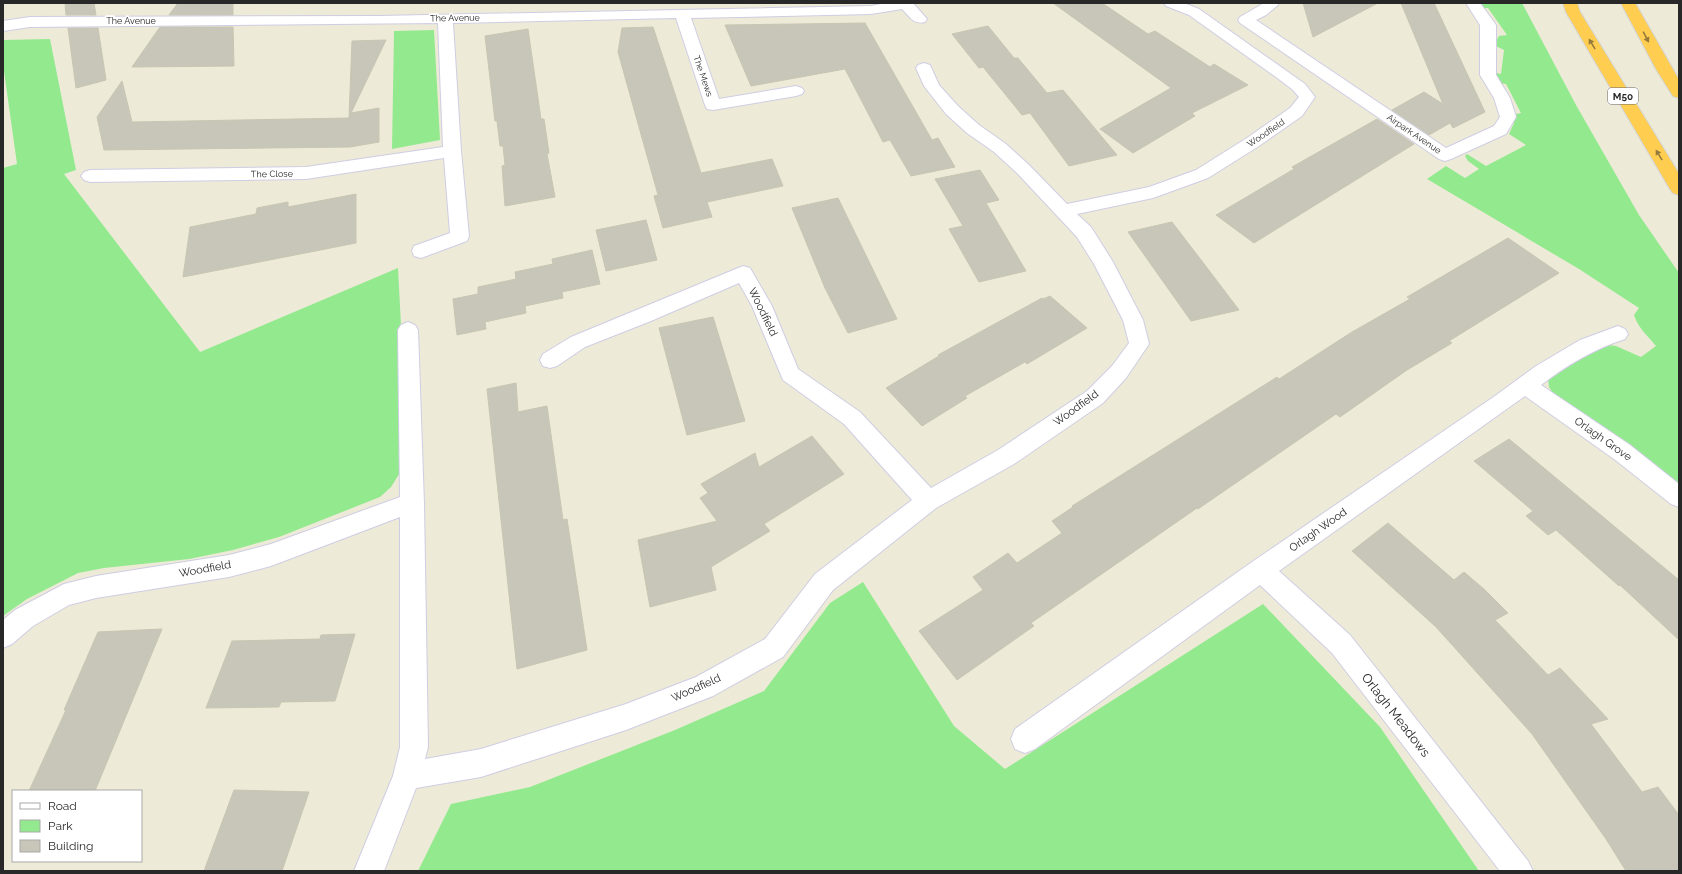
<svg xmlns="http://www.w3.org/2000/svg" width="1682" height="874" font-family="Raleway,sans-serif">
<rect width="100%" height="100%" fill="#edead8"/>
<g fill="#93ea8e">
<path d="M1477 3H1522L1576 105 1639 215 1679 273V487L1554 395 1549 387 1548 378 1602 344 1616 346 1641 357 1656 346C1647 335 1638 328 1634 315L1639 308 1579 269 1427 179 1446 166 1465 178 1479 169 1468 161 1465 156 1467 154 1486 166 1526 145 1509 134 1514 123 1512 115 1521 113 1506 84 1497 83 1492 72 1501 74 1504 50 1494 45 1499 36 1507 35 1488 8H1482Z"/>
<path d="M434 30 440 140 392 149 394 31Z"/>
<path d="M50 39 76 170 64 174 200 352 398 268 408 460 391 487 380 497 279 537 233 550 189 559 104 568 78 573 27 599 3 616V168L17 164 3 64V40Z"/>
<path d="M863 582 954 726 1005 769 1263 604 1380 727 1479 871H418L451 804 530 787 675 730 764 691 830 603Z"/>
</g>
<g fill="#c7c6b8" stroke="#c8c6b2">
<path d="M65 3H94L96 15H66Z"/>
<path d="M178 3H233V15H169Z"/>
<path d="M1053 3H1102L1148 34 1155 31 1210 67 1214 64 1248 85 1192 113 1195 116 1133 153 1100 129 1171 88Z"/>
<path d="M1303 3H1378L1313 37Z"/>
<path d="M1401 3H1434L1485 112 1453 128 1450 123 1429 135 1392 110 1424 92 1443 104Z"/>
<path d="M865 23 932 140 938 138 955 167 911 176 890 140 883 142 845 69 751 86 725 25Z"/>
<path d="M988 26 1014 58H1018L1047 93 1063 90 1117 155 1069 166 1030 113 1022 115 983 67 979 68 952 34Z"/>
<path d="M160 27H233L234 66 132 67Z"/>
<path d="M653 27 701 173 772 159 783 186 707 202 712 217 663 228 654 196 658 195 618 52 622 28Z"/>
<path d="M68 28H98L106 80 76 88Z"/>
<path d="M528 29 541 119H544L549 153 547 154 555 197 505 206 502 166 505 165 503 146H500L497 121H495L485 36Z"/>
<path d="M386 40 351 113 379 108V142L350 147 104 150 97 117 122 81 132 122 349 118 352 41Z"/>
<path d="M1377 119 1414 144 1254 243 1216 215 1294 169 1292 167Z"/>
<path d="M980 170 999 200 986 203 1026 271 979 282 949 229 963 226 935 179Z"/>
<path d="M356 194V243L183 277 190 227 256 214 257 208 288 202V207Z"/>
<path d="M838 198 897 319 848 333 825 288 792 208Z"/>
<path d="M646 220 657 260 606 271 596 230Z"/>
<path d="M1172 222 1211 273 1239 310 1191 321 1128 232Z"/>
<path d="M1508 238 1559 273 1449 341 1452 343 1407 370 1340 417 1336 414 1198 509 1197 508 1031 623 1034 626 957 680 919 631 983 590 973 577 1008 553 1017 563 1062 533 1052 521 1073 507 1072 506 1277 377 1279 379 1352 332 1410 299 1407 297Z"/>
<path d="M592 250 600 284 562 292 563 298 525 306 526 313 485 322 486 329 457 335 453 299 478 294V287L516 279 515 272 553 264 552 259Z"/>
<path d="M1050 296 1087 328 1027 364 1025 362 965 396 967 398 922 426 886 388 939 356 938 355 1042 298 1043 299Z"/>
<path d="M713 317 745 421 687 435 659 328Z"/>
<path d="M516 383 518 412 547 406 563 520 567 519 587 650 517 669 487 389Z"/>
<path d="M812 436 844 474 764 524 770 531 711 567 716 590 650 607 638 540 717 521 700 498 708 493 701 484 755 453 759 467Z"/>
<path d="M1509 439 1679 580V640L1620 585 1619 586 1556 530 1548 535 1526 516 1533 511 1474 461Z"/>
<path d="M1388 523 1454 580 1464 572 1485 590 1508 613 1495 620 1521 647 1548 675 1560 668 1608 719 1591 724 1642 792 1658 787 1679 815V871H1626L1606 839 1532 734 1436 627 1352 551Z"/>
<path d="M162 629 95 791H29L66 710H64L98 632Z"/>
<path d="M355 634 335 701 281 702 279 707 206 708 232 641 320 639 321 635Z"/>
<path d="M234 790 309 792 282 871H204Z"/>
</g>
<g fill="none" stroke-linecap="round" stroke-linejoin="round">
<g stroke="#cfcde3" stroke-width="2">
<g id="minor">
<path d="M886 3H913L927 19 925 22C914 25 910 17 902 9L871 14 691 18 719 99 796 86 802 88 804 91 802 94 796 96 713 110 707 109 705 105 676 18 453 23 461 151 469 236 467 241 421 258 414 256 412 251 414 246 450 233 444 158 306 179 90 182 84 180 81 176 84 172 90 170 306 167 443 147 438 23 30 27 3 31V21L30 17 380 16 871 6Z"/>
<path d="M1164 3H1184L1199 9 1305 84 1315 97 1302 116 1259 146 1208 178 1153 198 1077 214 1091 227 1113 262 1143 320 1149 344 1126 378 1103 403 1014 464 936 508 833 590 783 657 713 696 626 730 481 777 416 788 384 871H354L393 776 400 747V517L271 566 229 577 96 598 69 605 33 626 12 644 3 648V620L15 610 64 584 96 576 229 555 271 544 400 497 398 330 401 325 408 322 415 325 418 330 424 504 428 747 425 759 481 749 626 704 696 677 765 639 815 574 912 500 844 424 783 380 752 306 739 283 651 321 585 347 557 366 550 368 543 366 540 360 543 354 571 337 743 266 750 268 772 306 798 369 860 412 931 488 998 450 1087 391 1112 366 1129 343 1123 320 1094 264 1077 237 1017 173 994 152 967 133 946 114 924 86 916 68 918 65 924 63 930 65 939 85 958 106 979 125 1006 144 1029 165 1067 204 1149 187 1196 170 1247 138 1290 108 1299 97 1293 90 1276 77 1189 15 1166 6Z"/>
<path d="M1264 3H1278V5L1266 15 1256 20 1446 148 1494 126 1500 117 1494 98 1480 75V25L1466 3H1480L1496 25V75L1510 98 1516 117 1506 134 1451 159 1445 161 1439 159 1240 23 1238 20 1240 17Z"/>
<path d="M1618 326 1625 329 1628 334 1625 339C1594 349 1567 365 1541 385L1630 445 1679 484V507L1671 504 1614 459 1525 396 1279 571 1350 635 1528 861 1533 871H1500L1332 653 1260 585 1035 749 1025 753 1015 749 1011 739 1015 729 1252 562 1495 396 1536 366 1580 340Z"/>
</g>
</g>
<g stroke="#d4d4d4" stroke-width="2">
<g id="highway">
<path d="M1563 3H1577L1580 12 1679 174V195L1673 193 1670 189 1566 12Z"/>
<path d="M1621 3H1635L1679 80V98L1673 96 1656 69Z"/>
</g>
</g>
<use href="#minor" fill="#fff" fill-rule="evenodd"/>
<use href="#highway" fill="#ffce50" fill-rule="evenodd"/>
</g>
<defs><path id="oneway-solid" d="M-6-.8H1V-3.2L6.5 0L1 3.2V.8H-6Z"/></defs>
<g fill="#947b3c">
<use href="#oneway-solid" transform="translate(1646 37) rotate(62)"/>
<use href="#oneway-solid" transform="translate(1592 44) rotate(-121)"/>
<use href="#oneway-solid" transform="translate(1659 155) rotate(-121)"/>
</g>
<g text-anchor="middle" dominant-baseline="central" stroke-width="3.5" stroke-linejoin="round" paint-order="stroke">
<g font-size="9" fill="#282828" stroke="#fff">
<text transform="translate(455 18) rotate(-1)">The Avenue</text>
<text x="131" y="21">The Avenue</text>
<text transform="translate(703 76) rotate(71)">The Mews</text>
<text transform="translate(1266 133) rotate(-34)">Woodfield</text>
<text transform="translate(1414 134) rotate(34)">Airpark Avenue</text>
<text transform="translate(272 174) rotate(-1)">The Close</text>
</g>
<rect fill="#fff" stroke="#686868" stroke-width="1" x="1608" y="88" width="30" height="16" rx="3"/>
<g font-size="10" font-weight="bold" fill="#282828">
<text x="1623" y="96">M50</text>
</g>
<g font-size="11" fill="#282828" stroke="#fff">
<text transform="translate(763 312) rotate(64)">Woodfield</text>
<text transform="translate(1076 408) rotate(-36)">Woodfield</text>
<text transform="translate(1603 439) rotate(35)">Orlagh Grove</text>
<text transform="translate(1318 530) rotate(-35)">Orlagh Wood</text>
<text transform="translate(205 569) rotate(-10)">Woodfield</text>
<text transform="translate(696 688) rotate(-24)">Woodfield</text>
</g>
<g font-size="13" fill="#282828" stroke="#fff">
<text transform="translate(1396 715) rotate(52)">Orlagh Meadows</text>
</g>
</g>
<rect width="1682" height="874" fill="none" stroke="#282828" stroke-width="8"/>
<rect x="12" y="790" width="130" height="72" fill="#ffffff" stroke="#a9a9a9"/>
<rect x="20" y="803" width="20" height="6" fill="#ffffff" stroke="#a9a9a9"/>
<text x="48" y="810" font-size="12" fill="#282828">Road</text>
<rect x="20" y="820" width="20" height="12" fill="#93ea8e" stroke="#a9a9a9"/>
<text x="48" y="830" font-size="12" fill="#282828">Park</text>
<rect x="20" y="840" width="20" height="12" fill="#c7c6b8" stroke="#a9a9a9"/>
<text x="48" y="850" font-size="12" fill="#282828">Building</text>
</svg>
